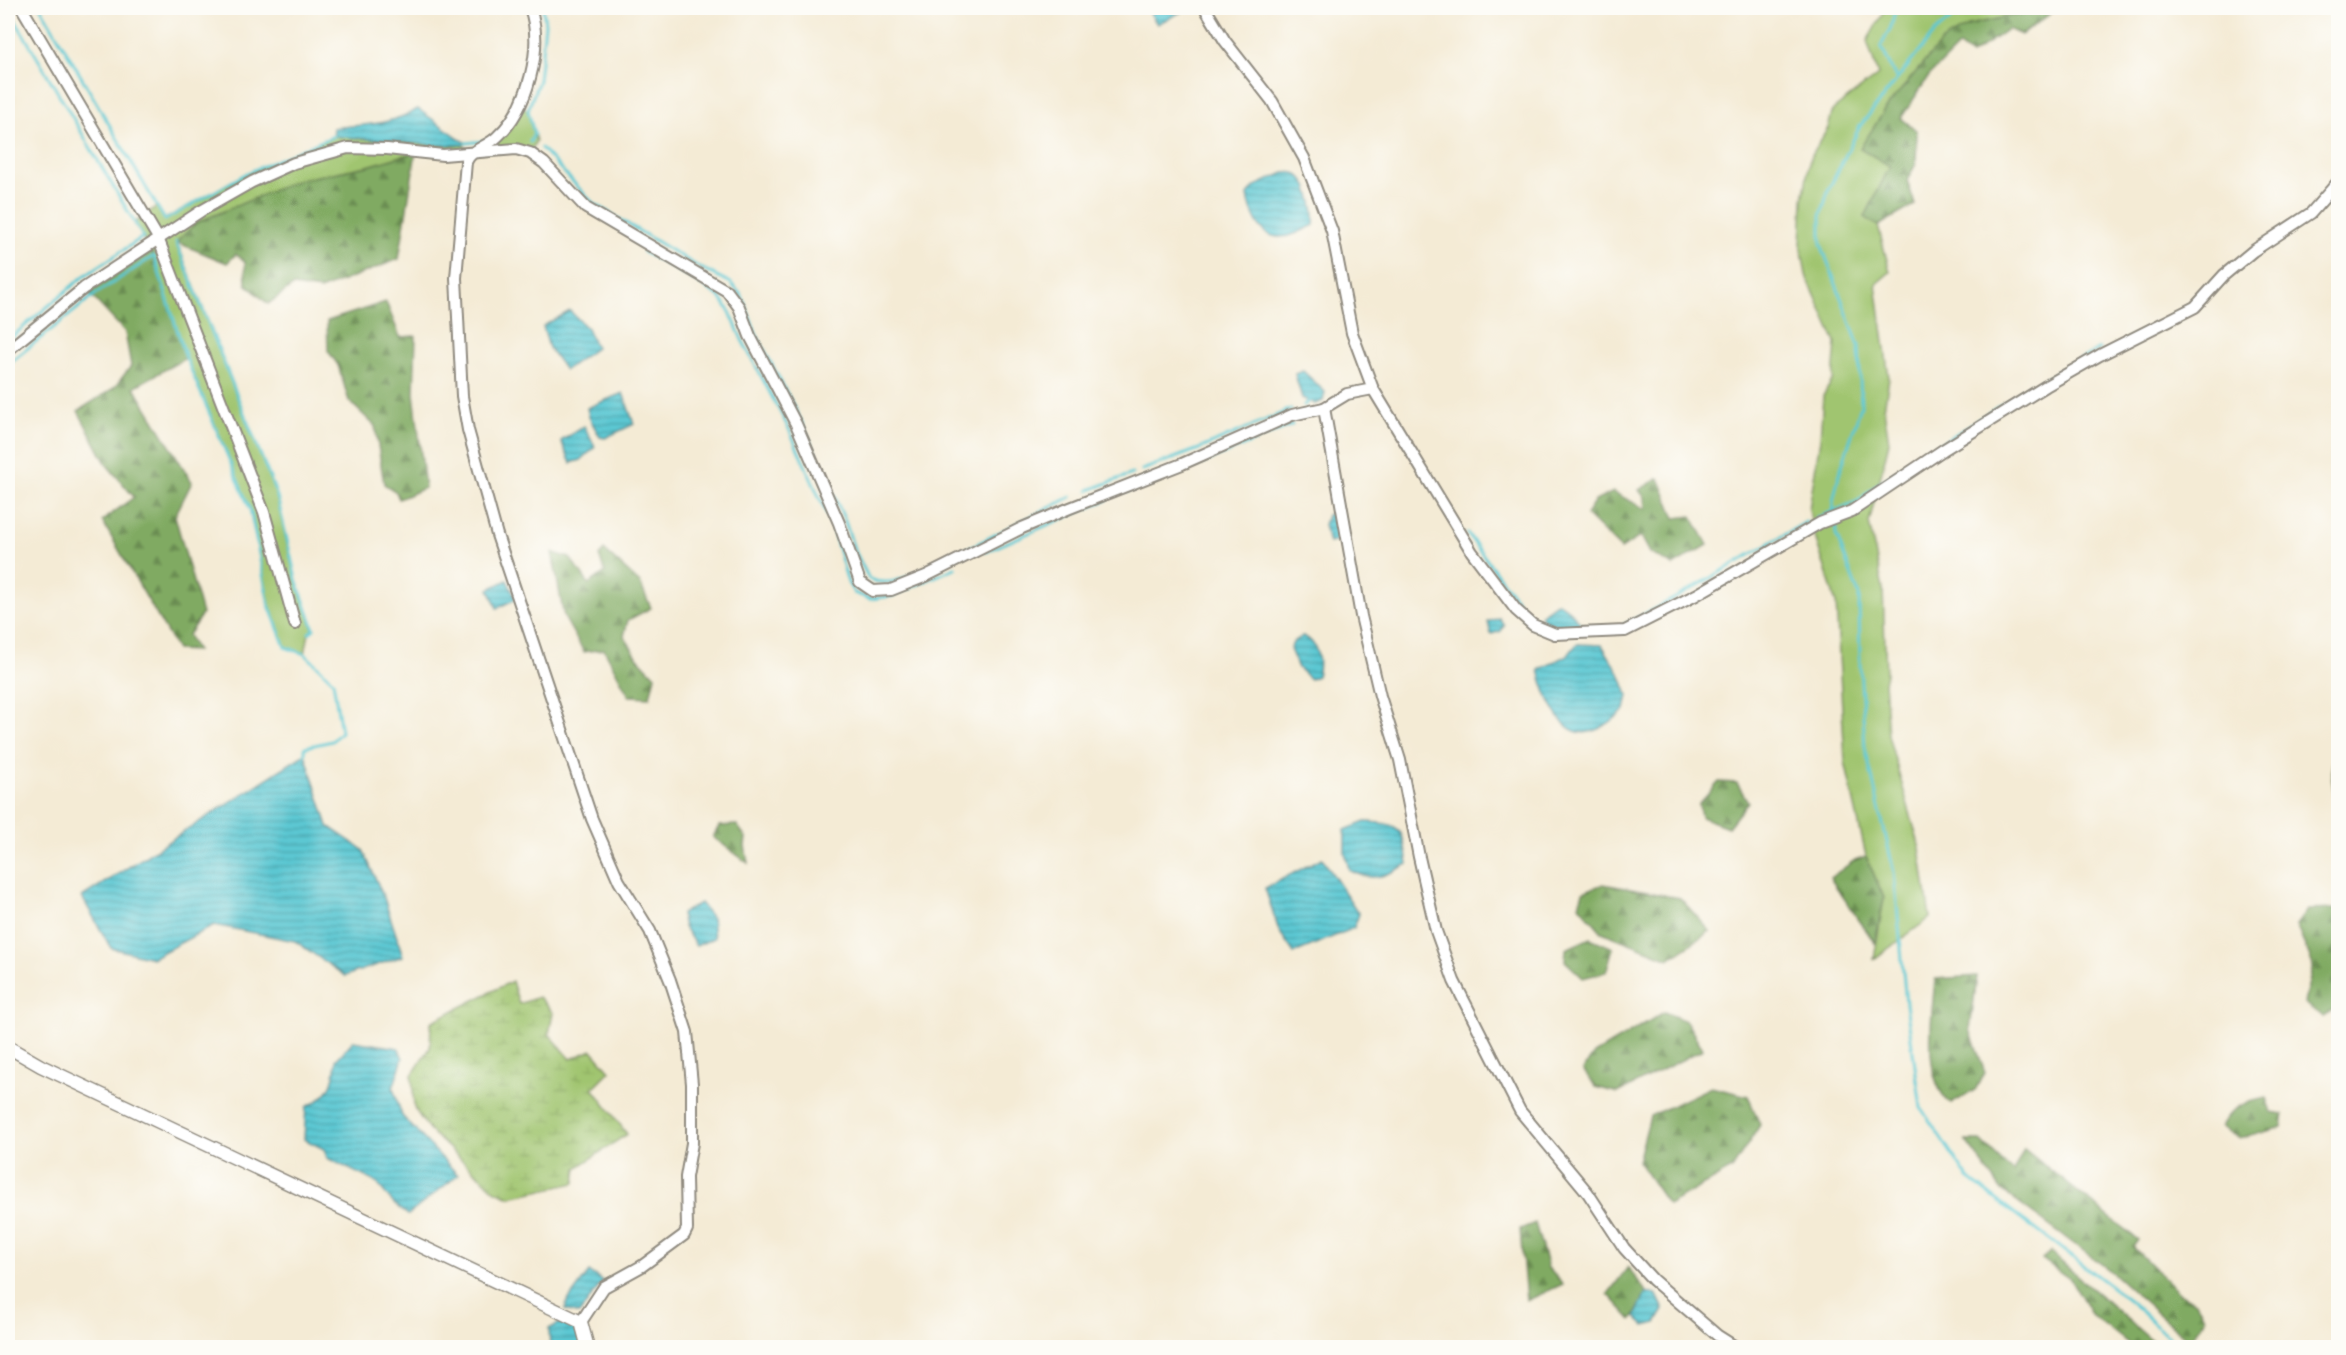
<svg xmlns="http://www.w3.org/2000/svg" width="2346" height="1355" font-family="'Balsamiq Sans',sans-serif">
<defs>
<pattern id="forest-firs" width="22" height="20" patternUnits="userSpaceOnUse" patternTransform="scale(1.5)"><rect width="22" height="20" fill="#80aa62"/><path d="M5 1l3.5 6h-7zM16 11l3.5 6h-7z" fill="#698b51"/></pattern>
<pattern id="wetland-marsh" width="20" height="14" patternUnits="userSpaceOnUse" patternTransform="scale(1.5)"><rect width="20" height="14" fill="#a0c56f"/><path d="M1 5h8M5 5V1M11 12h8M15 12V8" fill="none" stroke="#8aa960"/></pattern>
<pattern id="water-rules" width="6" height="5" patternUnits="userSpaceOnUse" patternTransform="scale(1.5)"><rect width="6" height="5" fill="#5cc8d3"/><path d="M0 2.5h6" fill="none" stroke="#4ca3ab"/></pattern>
</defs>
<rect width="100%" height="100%" fill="#fdfcf7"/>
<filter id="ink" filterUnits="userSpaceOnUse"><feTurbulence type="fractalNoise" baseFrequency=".0167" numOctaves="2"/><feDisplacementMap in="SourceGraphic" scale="12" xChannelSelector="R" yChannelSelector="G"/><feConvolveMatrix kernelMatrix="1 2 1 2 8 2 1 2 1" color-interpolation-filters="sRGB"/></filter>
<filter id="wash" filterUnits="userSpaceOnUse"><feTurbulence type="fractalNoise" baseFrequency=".008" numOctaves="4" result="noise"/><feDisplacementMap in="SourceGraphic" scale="24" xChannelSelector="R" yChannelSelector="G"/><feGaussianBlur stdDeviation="1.35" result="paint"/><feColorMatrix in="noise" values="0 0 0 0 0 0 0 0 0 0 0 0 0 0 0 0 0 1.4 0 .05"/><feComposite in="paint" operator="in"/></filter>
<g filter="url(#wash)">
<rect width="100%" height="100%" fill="#f4ebd5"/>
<g fill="#a0c56f" stroke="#66784d" stroke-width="1.5">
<path d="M1883 8H2030L2024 13 1970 25 1914 76 1890 104 1861 148 1890 166 1865 217 1878 226 1890 272 1876 284 1889 378 1884 409 1889 442 1869 523 1883 589 1886 674 1884 682 1888 735 1920 848 1930 918 1874 959 1884 898 1866 856 1845 762 1836 603 1812 527 1809 509 1820 439 1823 396 1833 379 1836 343 1806 275 1801 245 1803 200 1810 158 1828 128 1833 110 1878 75 1867 41 1882 15Z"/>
<path d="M520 106 528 110 536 141 530 153 516 149 443 155 416 152 368 166 298 180 196 223 177 242 277 496 296 579 314 629 309 633 305 654 285 647 269 605 250 509 186 358 154 256 134 223 157 206 165 219 247 173 334 136 432 145H463L469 154 498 137Z"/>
</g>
<g fill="url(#forest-firs)" stroke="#566a46" stroke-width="1.5">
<path d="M2030 8H2058L2021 35 2008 29 1971 55 1959 46 1929 76 1901 118 1917 131 1916 164 1907 180 1915 205 1878 226 1865 217 1890 166 1860 148 1889 104 1942 41 1970 25 2024 13Z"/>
<path d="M416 152 399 259 320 290 293 286 268 304 246 284 245 262 236 254 227 263 176 242 196 223 298 180 368 166Z"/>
<path d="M147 246 154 256 186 358 134 387 192 482 175 516 202 614 188 635 197 651 177 650 102 521 134 497 107 465 78 411 114 388 131 366 125 332 84 288Z"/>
<path d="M386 302 400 337 416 336 414 393 425 488 399 499 396 492 384 484 375 426 349 401 338 365 328 351 327 321Z"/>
<path d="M1659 478 1675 518 1692 516 1708 545 1673 566 1650 553 1641 536 1621 549 1586 515 1595 501 1613 492 1646 509 1645 498 1639 490Z"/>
<path d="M604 550 640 583 651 608 628 620 624 636 638 658 655 676 650 697 629 696 604 649 584 652 564 617 552 552 570 558 589 584 605 572 599 556Z"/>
<path d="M2338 737V819L2331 772Z"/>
<path d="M1719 782 1737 783 1748 802 1728 827 1701 817 1699 804Z"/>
<path d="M737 825 746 838 745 846 748 863 713 837 719 826Z"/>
<path d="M1866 856 1884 898 1875 943 1830 878 1855 860Z"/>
<path d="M1603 884 1680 898 1710 931 1669 959 1602 932 1579 905 1583 892Z"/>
<path d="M2338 909V1007L2323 1017 2304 1003 2313 965 2296 925 2307 910Z"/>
<path d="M1590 938 1613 948 1606 972 1583 978 1565 961 1566 949Z"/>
<path d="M1977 976 1970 1030 1985 1073 1975 1090 1951 1104C1921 1079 1932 1014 1935 979Z"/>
<path d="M1664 1012 1686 1021 1703 1049 1618 1093 1596 1087 1583 1070 1594 1054Z"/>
<path d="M1711 1087 1748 1096 1760 1125 1732 1169 1668 1205 1638 1161 1650 1116Z"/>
<path d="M2266 1098 2271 1112 2284 1114 2282 1127 2240 1139 2221 1127C2230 1107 2246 1102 2266 1098Z"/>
<path d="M1966 1141H1981L2013 1172 2024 1149 2138 1240 2133 1247 2179 1293 2196 1302 2205 1319 2189 1341 2108 1269 2002 1191Z"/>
<path d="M1535 1223 1548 1268 1563 1284 1526 1301 1520 1229Z"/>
<path d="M2050 1252 2159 1347H2133L2091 1314 2071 1280 2042 1259Z"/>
<path d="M1628 1267 1647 1293 1632 1320 1608 1294Z"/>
</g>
<path fill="url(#wetland-marsh)" stroke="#66784d" stroke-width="1.5" d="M512 981 519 1004 539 997 553 1013 549 1034 571 1059 592 1050 610 1071 593 1088 627 1134 577 1168 575 1183 510 1197 496 1191 429 1130 414 1108 412 1075 430 1048 431 1022Z"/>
<g fill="url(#water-rules)" stroke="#447a7f" stroke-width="1.5">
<path d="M1147 8H1187V9L1157 24Z"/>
<path d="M418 109 466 143 463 145H432L334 136 333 128C366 124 388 126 418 109Z"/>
<path d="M1284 173C1287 173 1291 172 1294 173 1310 178 1315 211 1314 225 1303 230 1290 238 1277 237 1259 235 1250 210 1248 195L1255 186Z"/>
<path d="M570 311 587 328 596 348 565 370 549 348 543 326Z"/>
<path d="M1303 371 1325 392 1323 401 1315 404 1302 398 1295 374Z"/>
<path d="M623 393 634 424 605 438 600 437 589 417 587 408Z"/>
<path d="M584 426 595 447 581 460 571 463 561 441Z"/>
<path d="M1337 511 1343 528 1341 539 1329 543 1324 525 1327 515Z"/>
<path d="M507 580 516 599 497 608 489 589Z"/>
<path d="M1558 602 1570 611 1582 625C1565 626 1552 628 1540 615Z"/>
<path d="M1499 618 1504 625 1501 631 1491 634 1488 622Z"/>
<path d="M1303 636C1318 642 1321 662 1317 676L1310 679 1298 668 1290 649 1294 641Z"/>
<path d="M1577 644 1602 645 1621 676 1628 695 1625 710C1614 719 1603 729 1589 732 1560 739 1544 690 1539 670L1569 654Z"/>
<path d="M305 754 328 826 363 850 384 898 403 956 345 976 295 941 214 925 152 958 111 948 82 897Z"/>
<path d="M1365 822C1403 823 1402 829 1408 864 1386 876 1373 883 1349 870L1345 852V830Z"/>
<path d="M1322 858 1359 914 1354 928 1294 953 1279 931 1265 888Z"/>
<path d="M700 903 712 918 714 938 696 946 684 927 681 914Z"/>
<path d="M353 1041 398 1048 403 1058 393 1088 402 1116 458 1175 408 1215 394 1204 376 1182 327 1158 324 1149 304 1139 306 1107C329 1097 335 1084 336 1060Z"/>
<path d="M589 1272 603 1281 579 1314 565 1310 567 1302Z"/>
<path d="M1646 1292 1657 1295 1664 1310 1656 1323 1644 1326 1635 1317Z"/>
<path d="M565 1320 578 1326 585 1347H550L549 1329Z"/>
</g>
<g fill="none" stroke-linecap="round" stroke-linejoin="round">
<g stroke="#5cc8d3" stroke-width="3">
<path d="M8 8 143 237 84 276 8 340"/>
<path d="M41 8 165 220 247 173 334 136"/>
<path d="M1896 8 1891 27 1881 46 1896 78"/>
<path d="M530 142 534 134 528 110 539 80 545 24 543 8"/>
<path d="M466 143 484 141"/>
<path d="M541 148 593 203 697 266 731 283 742 296 756 334 802 423 845 521 854 549 869 579C888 587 904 578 922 571L1071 497"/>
<path d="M2332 182 2338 172"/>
<path d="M176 242 277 496 296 579 314 629 309 633"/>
<path d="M643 252 688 276 720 297 730 312 742 340 789 429 832 526 848 583 854 593 870 599 892 596 955 568"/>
<path d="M8 364 97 293 154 256 186 358 250 509 269 605 285 647 305 654 333 681 341 732 332 741 305 747V754"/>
<path d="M1304 405 1309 401"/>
<path d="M1326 448 1337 511"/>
<path d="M1195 466 1292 425"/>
<path d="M1142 470 1199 449 1291 409"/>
<path d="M1089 490 1132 474"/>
<path d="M1125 492 1175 473"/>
<path d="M1834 514 1833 501 1839 475 1861 406 1859 346 1821 244V216L1828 191 1860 126 1934 33 1952 18 1970 10 1992 8"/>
<path d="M1817 518 1858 501 1878 484 2023 391 2100 349"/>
<path d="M1835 521 1836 534 1859 595 1860 665 1865 747 1894 872 1906 1004 1921 1108 1968 1178 2130 1301 2181 1348"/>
<path d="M1467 533 1520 605 1534 619 1548 623"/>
<path d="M985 552 1108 499"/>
<path d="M1582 625 1598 628"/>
<path d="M1622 626 1688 591 1806 522"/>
</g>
</g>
</g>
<g filter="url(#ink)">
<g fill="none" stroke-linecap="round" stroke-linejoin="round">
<g stroke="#908b80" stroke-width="14">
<g id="minor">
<path d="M22 8 158 238 264 512 295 624"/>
<path d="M530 8C544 47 528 109 497 137 487 147 471 149 466 162L456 278 462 396 468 430 497 535 592 819 619 881 650 931 670 980 687 1032 692 1084V1143L686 1177 687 1229 684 1235 642 1266 604 1287 581 1322"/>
<path d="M1205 8 1225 41 1272 101 1304 158 1332 231 1352 333 1373 389 1347 394 1324 408 1361 616 1380 696 1400 760 1419 857 1436 931 1454 981 1520 1111 1588 1193 1624 1248 1653 1280 1718 1336 1737 1348"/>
<path d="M8 350 84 288 201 211 252 182 294 163 348 148 387 149 443 155 516 149 530 153 544 163 586 208 727 291 739 307 750 336 796 424 839 523 860 582 873 591 891 590 926 576 1022 528 1070 508 1182 464 1292 415 1324 408"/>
<path d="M1373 389 1472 552 1516 610 1533 625 1555 634 1625 631 1696 595 1820 523 1852 511 1943 450 2046 386 2100 355 2195 307 2224 275 2253 251 2311 213 2338 182"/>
</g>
</g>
<g stroke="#908b80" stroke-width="15">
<path id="tertiary" d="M8 1047 41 1066 581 1322 588 1348"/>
</g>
<use href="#minor" stroke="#fff" stroke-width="10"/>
<use href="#tertiary" stroke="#fff" stroke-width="12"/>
</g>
</g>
<rect width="2346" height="1355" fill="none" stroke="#fdfcf7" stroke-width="30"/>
</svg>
